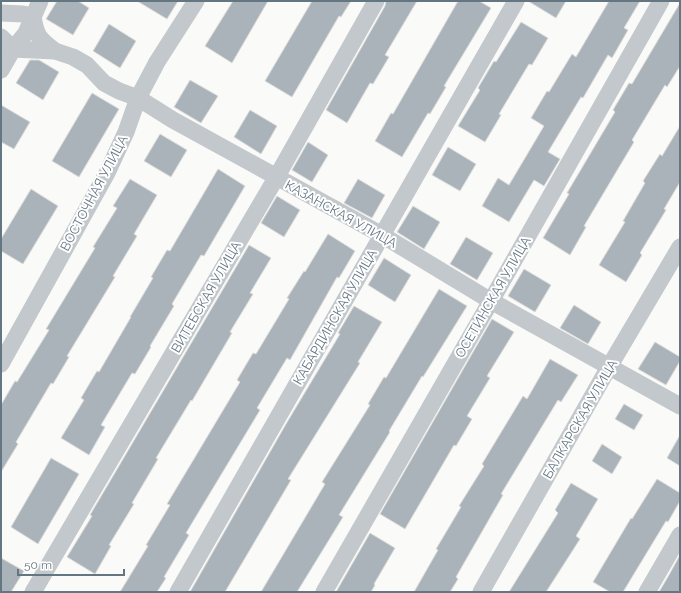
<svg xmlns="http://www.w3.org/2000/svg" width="681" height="593" font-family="Raleway,sans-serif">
<rect width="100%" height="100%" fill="#fafaf8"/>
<g fill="#aab3b9" stroke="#dcdcda">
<path d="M57 1H78L89 8 73 35 46 19Z"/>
<path d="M137 1H178L167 19Z"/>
<path d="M233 1H268L232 63 205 46Z"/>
<path d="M312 1H351L341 17 339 16 292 97 265 81Z"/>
<path d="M386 1H417L385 55 389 57 373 84 370 83 347 123 326 110 385 6Z"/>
<path d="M458 1H479L491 8 444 86 446 87 430 114 428 113 402 157 375 141 391 113 393 114Z"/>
<path d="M528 1H566L556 18Z"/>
<path d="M609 1H640L624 28 628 30 612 58 608 55 583 98 581 97 548 152 560 159 544 186 534 180 509 222 482 206 498 178 509 185 544 126 531 118 547 91 549 92 572 54 576 57Z"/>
<path d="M680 3V66L667 87 665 85 632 140 634 142 584 226 586 227 570 255 543 238 569 194 567 193 615 112 613 110 629 83 632 84Z"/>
<path d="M521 22 548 38 532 65 529 64 499 114 501 115 485 142 458 126 480 90 478 88 494 61 496 62Z"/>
<path d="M109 24 136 41 120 68 93 51Z"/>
<path d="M30 60H39L59 72 43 100 16 83Z"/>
<path d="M190 80 218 96 201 123 174 107Z"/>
<path d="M92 93 119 109 79 177 52 161Z"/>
<path d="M1 105 30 122 14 149 1 142Z"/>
<path d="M250 110 277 126 261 154 234 137Z"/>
<path d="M680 126V182L664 209 666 210 640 253 642 255 626 282 599 265 625 222 623 221 645 183 643 181 660 154 662 156Z"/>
<path d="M160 134 187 150 171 177 144 161Z"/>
<path d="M308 142 328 155 312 182 292 170Z"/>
<path d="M448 147 476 164 460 191 432 175Z"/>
<path d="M218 169 245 186 204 256 201 255 172 304 174 306 150 346 151 347 135 374 132 373 101 425 105 427 89 455 61 438 84 400 81 398 97 371 99 372 131 317H130L153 278 151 277 167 250 170 251Z"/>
<path d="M130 179 157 195 134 234 137 236 113 276 115 277 67 356 69 357 53 384 51 383 16 442 18 444 1 472V405L15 381 17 382 49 330 46 329 95 248 93 247 117 208 113 206Z"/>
<path d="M358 179 385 195 372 218 344 203Z"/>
<path d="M31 189 58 206 23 264 1 251V239Z"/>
<path d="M277 196 300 210 284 237 261 223Z"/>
<path d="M413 206 440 222 424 249 397 232Z"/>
<path d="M328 234 355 251 339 278 337 277 290 360 287 358 257 408 260 410 186 533 189 535 164 577 166 578 157 592H120L148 546 146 545 170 505 167 504 240 382 237 380 253 353 256 354 289 299 287 298 304 271 305 272Z"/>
<path d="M466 237 493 253 477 280 450 264Z"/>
<path d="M249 245 271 258 250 293 253 294 230 332 232 333 192 401 191 400 156 458 158 459 132 503 134 504 109 545 111 546 95 574 67 557 92 516 90 515 116 471Z"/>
<path d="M384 258 411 275 395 302 368 285Z"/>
<path d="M524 269 551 285 535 312 508 296Z"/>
<path d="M439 289 467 306 423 377 422 376 389 431 390 432 339 515 343 517 297 592H261L325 484 322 482 370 405 368 404 384 377 386 378Z"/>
<path d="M574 305 601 322 588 344 560 328Z"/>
<path d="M354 306 382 322 358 362 360 363 288 479 291 480 225 592H190L286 424 340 334 338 333Z"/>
<path d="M492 319 514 332 487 376 490 378 467 416 472 419 456 446 454 445 405 529 380 514Z"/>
<path d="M655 342 680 357V361L666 385 638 369Z"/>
<path d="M550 359 578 375 561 402 558 400 501 494 503 495 456 577 458 579 450 592H414L438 550 436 549 461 507 459 506 484 466 482 464 523 396 527 399Z"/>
<path d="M624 404 643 415 634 430 615 419Z"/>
<path d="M680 435V466L667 458Z"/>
<path d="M602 444 622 457 612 474 592 461Z"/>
<path d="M51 458 79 474 38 544 11 527Z"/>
<path d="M657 479 680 493V501L668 522 666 521 623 592H610L593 582 631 518 632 519Z"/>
<path d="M571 483 598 499 576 536 580 539 546 592H509L558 513 555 510Z"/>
<path d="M370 533 395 548 374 584 375 585 371 592H336Z"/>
<path d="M680 555V592H659L669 575Z"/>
<path d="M1 558 24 571 11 592H1Z"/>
</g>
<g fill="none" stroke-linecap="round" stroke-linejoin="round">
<g stroke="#c3c8cc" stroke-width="17">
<path d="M1 13 23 14 33 16C36 36 39 39 55 51"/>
<path d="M1 37 13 49 55 51 73 57 87 65 104 83 119 91 138 98 173 120 382 235 491 301 680 406"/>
<path d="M1 70 13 49 26 33 40 1"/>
<path d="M1 364 107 173 126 132 138 98 157 62 196 1"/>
<path d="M33 592 276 178 376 1"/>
<path d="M178 592 516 1"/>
<path d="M324 592 491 301 661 1"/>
<path d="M481 592 609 367 680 247"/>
<path d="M647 592 680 535"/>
</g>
</g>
<g text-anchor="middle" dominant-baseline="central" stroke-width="4" stroke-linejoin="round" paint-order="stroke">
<g font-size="13" fill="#657683" stroke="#fff">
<text transform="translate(94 193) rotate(-62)">ВОСТОЧНАЯ УЛИЦА</text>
<text transform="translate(341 214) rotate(29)">КАЗАНСКАЯ УЛИЦА</text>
<text transform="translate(206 297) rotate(-60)">ВИТЕБСКАЯ УЛИЦА</text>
<text transform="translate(493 297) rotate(-60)">ОСЕТИНСКАЯ УЛИЦА</text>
<text transform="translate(335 317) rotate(-60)">КАБАРДИНСКАЯ УЛИЦА</text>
<text transform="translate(580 419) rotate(-60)">БАЛКАРСКАЯ УЛИЦА</text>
</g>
</g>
<rect width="681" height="593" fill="none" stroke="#657683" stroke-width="4"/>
<path d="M18 569v6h106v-6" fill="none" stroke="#657683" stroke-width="2"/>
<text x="24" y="569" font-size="12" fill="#657683" stroke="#ffffff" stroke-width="3" paint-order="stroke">50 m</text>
</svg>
